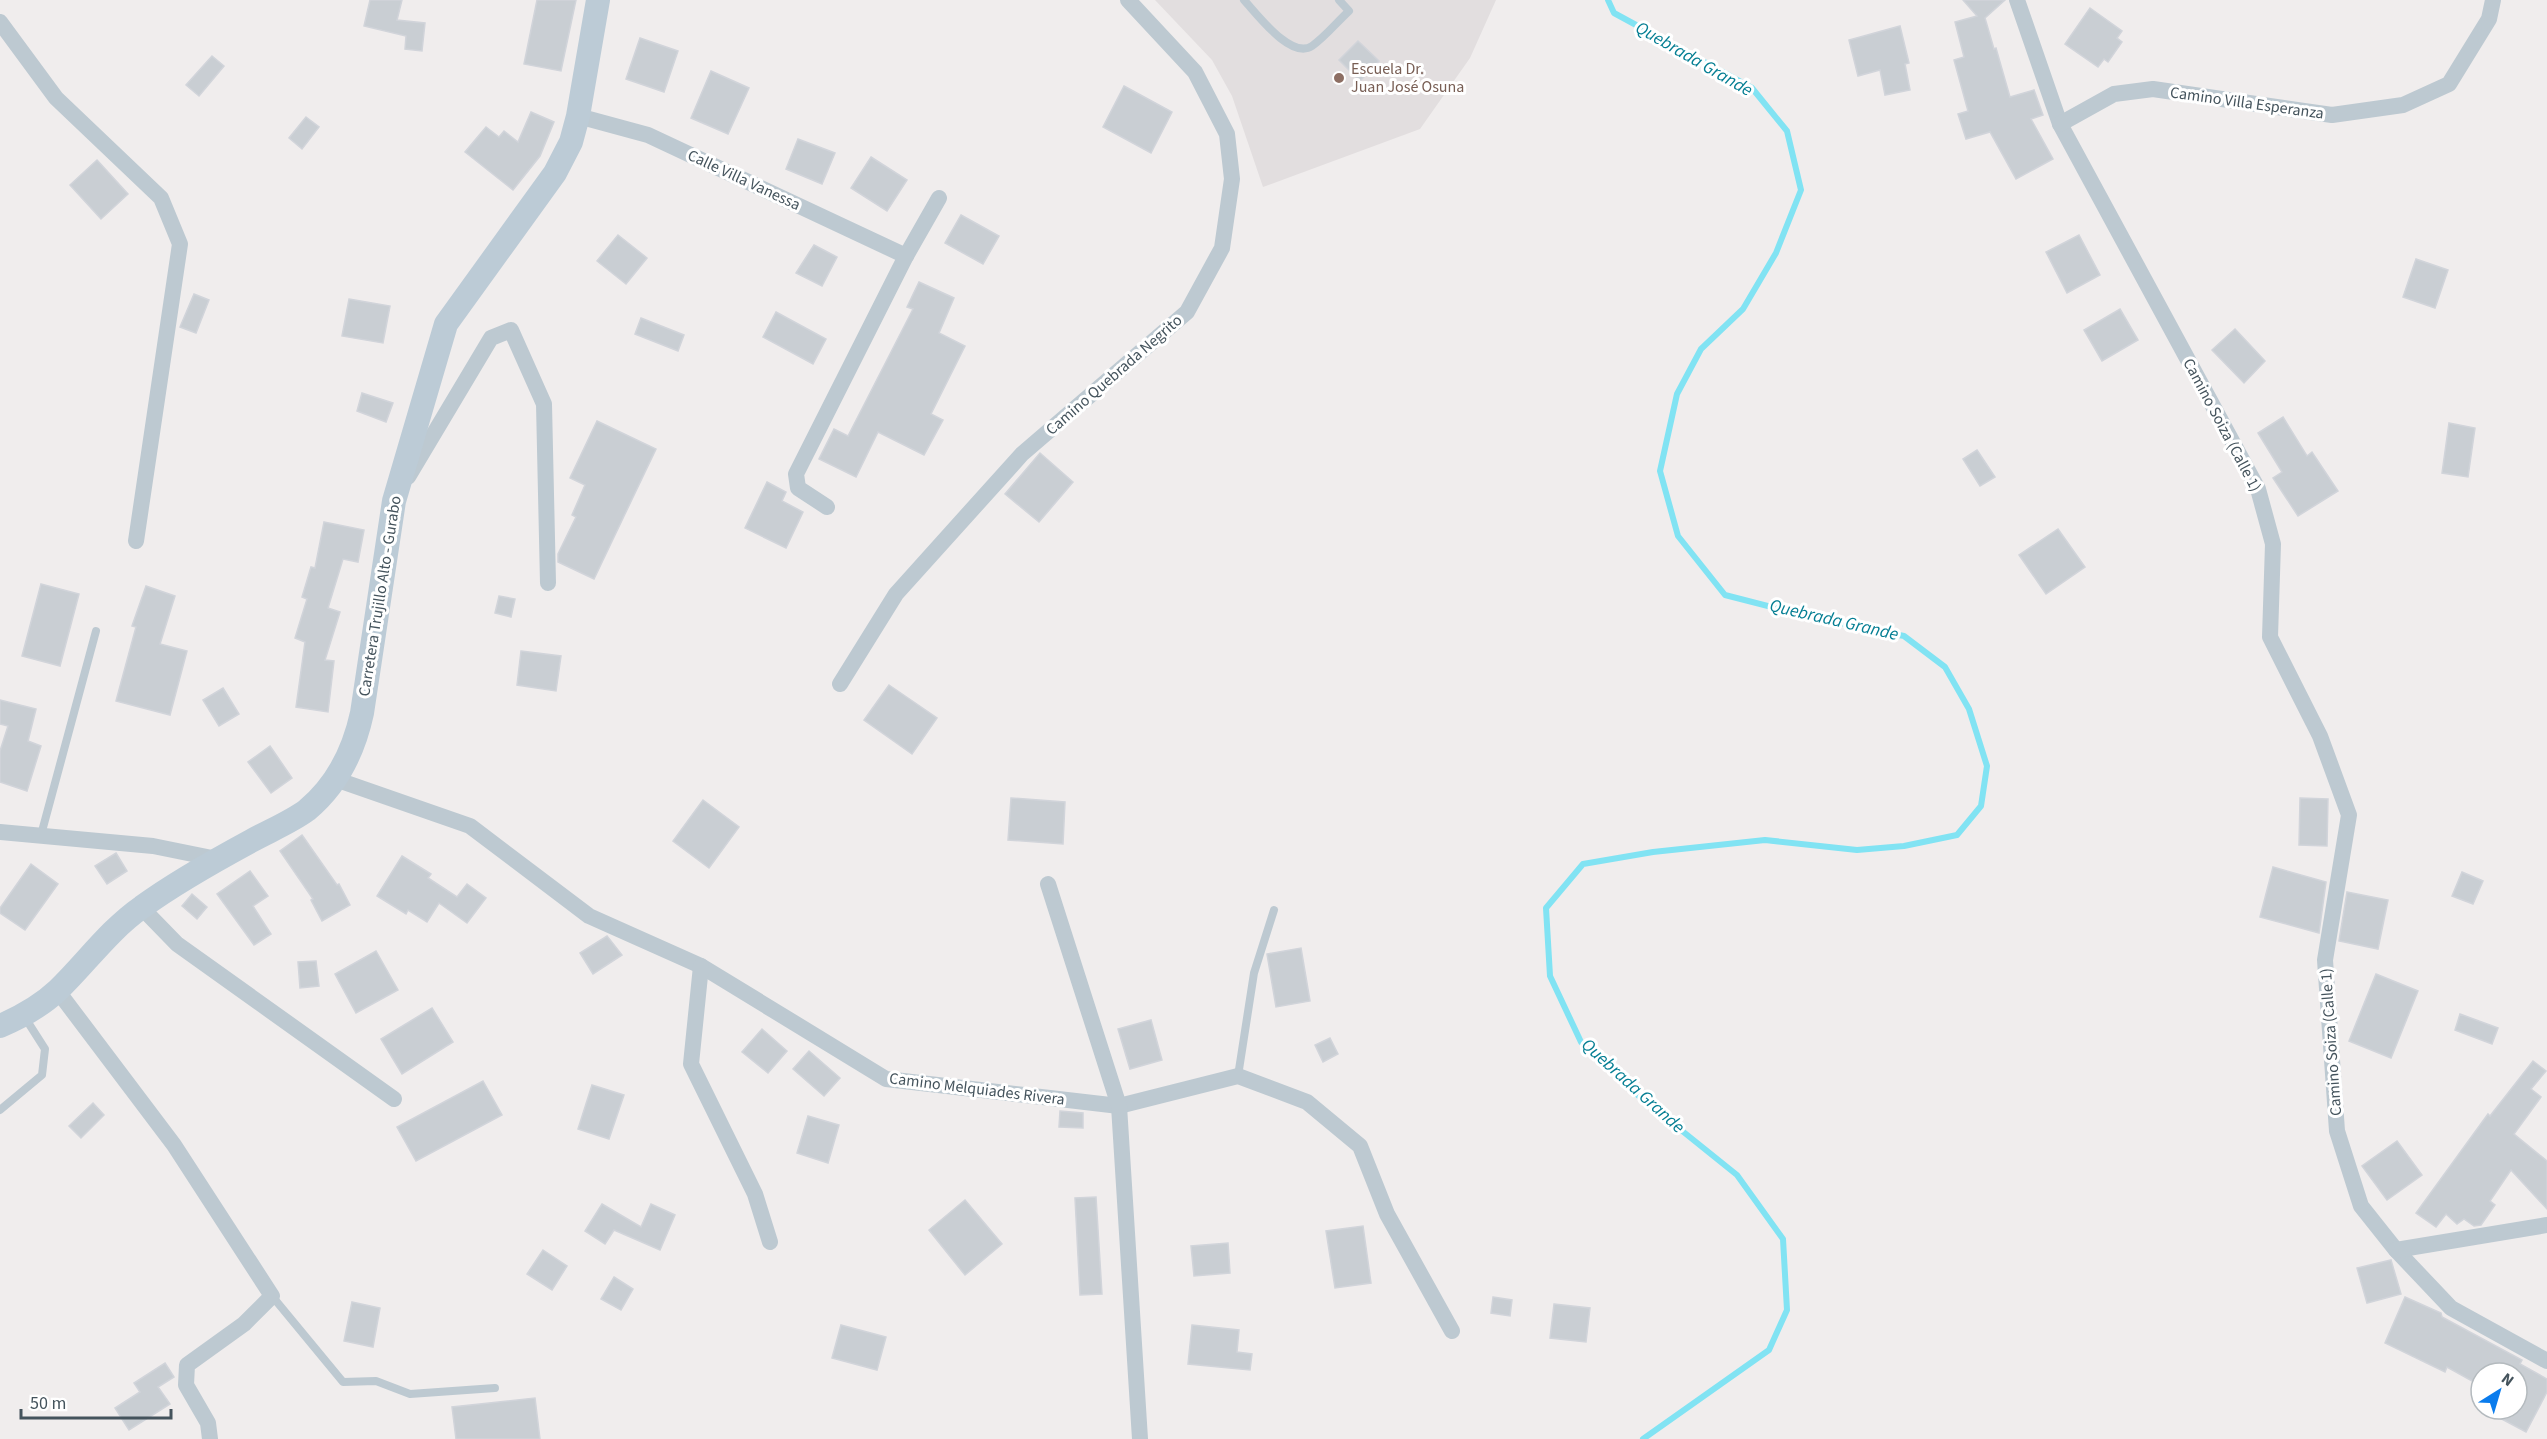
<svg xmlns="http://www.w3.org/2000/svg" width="2547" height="1439" font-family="'Source Sans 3',sans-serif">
<rect width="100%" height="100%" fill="#f0eded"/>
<path fill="#e2dedf" d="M1155 0H1496L1470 58 1420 129 1263 187 1232 96 1212 60Z"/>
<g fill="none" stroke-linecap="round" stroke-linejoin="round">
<path stroke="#81e3f3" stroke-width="6" d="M1608 0 1614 13 1752 88 1787 131 1801 190 1776 253 1743 309 1701 349 1677 394 1660 471 1678 536 1725 595 1807 616 1904 636 1945 667 1969 709 1987 766 1981 806 1957 835 1904 846 1857 850 1765 840 1653 852 1583 864 1546 908 1550 976 1581 1042 1640 1097 1737 1175 1783 1239 1787 1310 1769 1350 1643 1439"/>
</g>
<g fill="#c9ced3" stroke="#d1d4da" stroke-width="1.5">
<path d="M370 0H402L397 20 425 23 422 51 405 49 406 36 364 26Z"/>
<path d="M537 0H576L561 71 524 64Z"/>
<path d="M1963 0H2005L1985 18 1994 49 1996 48 2010 97 2034 90 2043 115 2031 119 2053 159 2016 179 1990 132 1966 139 1958 114 1968 111 1954 60 1964 57 1955 22 1977 16Z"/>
<path d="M2090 8 2122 31 2117 38 2122 42 2108 62 2104 59 2098 67 2065 44Z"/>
<path d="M1900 26 1909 63 1905 64 1910 90 1885 95 1880 70 1858 76 1849 40Z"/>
<path d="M640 38 678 51 664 92 626 79Z"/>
<path d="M1358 41 1379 61 1360 81 1339 60Z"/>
<path d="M212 56 224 66 199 96 186 85Z"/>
<path d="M711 71 749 88 728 134 691 118Z"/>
<path d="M1124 86 1172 112 1151 153 1103 127Z"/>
<path d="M531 112 554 122 540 156 513 190 465 152 486 127 499 137 504 131 518 142Z"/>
<path d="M306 117 319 127 302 149 289 138Z"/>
<path d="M798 139 835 153 822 184 786 169Z"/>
<path d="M871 157 907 180 887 211 851 188Z"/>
<path d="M97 160 128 194 101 219 70 185Z"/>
<path d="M961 215 999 236 983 264 945 243Z"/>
<path d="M618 235 647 258 626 284 597 261Z"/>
<path d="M2079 235 2100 275 2067 293 2046 252Z"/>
<path d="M814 245 837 257 822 286 796 273Z"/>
<path d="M2416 259 2448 270 2435 308 2403 297Z"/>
<path d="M919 282 954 298 939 333 965 346 931 414 943 420 924 455 878 432 856 477 819 459 834 429 848 436 913 309 907 307Z"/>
<path d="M194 294 209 300 196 333 180 327Z"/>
<path d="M349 299 390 306 383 343 342 336Z"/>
<path d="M2120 309 2138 340 2102 361 2084 330Z"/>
<path d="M776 312 826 339 813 364 763 337Z"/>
<path d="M641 318 684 335 678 351 635 334Z"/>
<path d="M2235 329 2265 361 2244 383 2212 350Z"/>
<path d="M362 393 393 403 386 422 357 411Z"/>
<path d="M2283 417 2307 456 2312 452 2338 491 2298 516 2273 478 2282 472 2258 433Z"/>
<path d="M597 421 656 449 594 579 558 562V554L576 517 572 515 585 485 570 478Z"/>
<path d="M2449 423 2475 428 2468 477 2442 473Z"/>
<path d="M1977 450 1995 477 1980 486 1963 459Z"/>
<path d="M1040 453 1073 482 1039 522 1005 494Z"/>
<path d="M767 482 786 492 782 501 803 512 786 548 745 528Z"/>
<path d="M324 522 364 530 358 562 343 559 328 608 340 612 325 660 334 661 328 712 296 707 305 642 295 638 307 599 302 597 311 567 315 568Z"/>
<path d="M2058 529 2085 567 2046 594 2019 555Z"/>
<path d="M41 584 79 594 60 666 22 656Z"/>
<path d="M146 586 175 596 160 644 187 651 170 715 116 701 136 627 132 626Z"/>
<path d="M499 596 515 599 511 617 495 613Z"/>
<path d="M521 651 561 656 556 691 517 685Z"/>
<path d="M889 685 937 718 912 754 864 720Z"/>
<path d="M223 688 239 714 219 726 203 700Z"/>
<path d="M0 700 36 709 28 741 41 746 27 791 0 782V751L8 726 0 724Z"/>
<path d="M270 746 292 778 271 793 248 762Z"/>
<path d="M1011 798 1065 802 1063 844 1008 840Z"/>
<path d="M2300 798 2328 799 2327 846 2299 845Z"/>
<path d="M703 800 739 827 709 868 673 841Z"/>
<path d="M302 835 337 885 339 884 350 905 322 921 311 900 313 899 280 851Z"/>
<path d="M116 853 127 871 107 884 95 866Z"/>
<path d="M402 856 431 874 428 878 457 897 467 884 486 898 467 923 439 903 427 922 408 910 406 914 377 896Z"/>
<path d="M31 864 58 884 25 930 0 913V908Z"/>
<path d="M2273 867 2326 882 2319 933 2260 917Z"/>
<path d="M250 871 268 896 253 906 271 934 254 945 217 894Z"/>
<path d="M2462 872 2483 881 2473 904 2452 896Z"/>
<path d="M2347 892 2388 900 2378 949 2339 941Z"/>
<path d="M192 894 207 907 197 919 182 906Z"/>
<path d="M607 936 622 955 593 974 580 953Z"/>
<path d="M1301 948 1310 1001 1276 1007 1267 954Z"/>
<path d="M376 951 398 990 356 1013 335 974Z"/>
<path d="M316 961 319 986 300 988 298 962Z"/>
<path d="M2376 974 2418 991 2391 1058 2349 1041Z"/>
<path d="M432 1008 453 1042 402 1074 381 1039Z"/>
<path d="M2460 1014 2498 1028 2492 1044 2455 1030Z"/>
<path d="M1151 1020 1162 1060 1130 1069 1118 1029Z"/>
<path d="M762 1029 787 1051 768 1073 742 1052Z"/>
<path d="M1330 1038 1338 1054 1323 1062 1315 1045Z"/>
<path d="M809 1051 840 1078 824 1096 793 1069Z"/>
<path d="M2533 1061 2546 1071 2531 1089 2541 1097 2514 1134 2547 1161V1209L2511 1170 2490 1201 2495 1205 2481 1225 2474 1226 2464 1219 2457 1224 2446 1214 2436 1227 2416 1213 2488 1114 2490 1116Z"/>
<path d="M483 1081 502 1115 416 1161 397 1127Z"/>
<path d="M592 1085 624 1095 609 1139 578 1129Z"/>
<path d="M93 1103 104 1115 81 1138 69 1126Z"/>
<path d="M1060 1111 1083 1113V1128L1059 1127Z"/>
<path d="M808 1116 839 1125 828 1163 797 1153Z"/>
<path d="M2397 1141 2422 1175 2387 1200 2362 1166Z"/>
<path d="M1096 1197 1102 1294 1080 1295 1075 1198Z"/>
<path d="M965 1200 1002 1244 965 1275 929 1230Z"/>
<path d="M602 1204 641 1227 651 1204 675 1215 660 1250 614 1230 605 1244 585 1231Z"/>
<path d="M1363 1226 1371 1283 1335 1288 1326 1231Z"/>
<path d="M1228 1243 1230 1273 1194 1276 1191 1246Z"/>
<path d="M543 1250 567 1266 552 1290 527 1274Z"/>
<path d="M2391 1260 2401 1294 2367 1303 2357 1268Z"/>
<path d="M614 1277 633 1289 621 1310 601 1299Z"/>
<path d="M1493 1297 1512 1300 1510 1316 1491 1313Z"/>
<path d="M2405 1297 2441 1313 2442 1317 2522 1360 2520 1364 2547 1379V1392L2526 1432 2483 1409H2517V1369L2515 1373H2481V1386L2447 1367 2445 1372 2385 1343Z"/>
<path d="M352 1302 380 1308 373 1347 344 1341Z"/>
<path d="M1554 1304 1590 1308 1586 1342 1550 1338Z"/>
<path d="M841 1325 886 1337 877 1370 832 1358Z"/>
<path d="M1192 1325 1239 1330 1237 1352 1252 1354 1250 1370 1188 1364Z"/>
<path d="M165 1363 174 1377 158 1387 170 1404 129 1430 115 1408 140 1392 134 1383Z"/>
<path d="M535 1398 540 1439H456L452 1407Z"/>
</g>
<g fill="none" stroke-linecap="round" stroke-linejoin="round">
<g stroke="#bdc9d1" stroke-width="8">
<path d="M1244 0C1257 14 1291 60 1312 46 1325 37 1337 22 1349 11L1339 0"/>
<path d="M41 835 96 631"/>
<path d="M1238 1076 1254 973 1274 910"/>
<path d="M0 1110 42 1075 45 1049 24 1016"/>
<path d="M272 1296 343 1382 376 1381 410 1394 495 1388"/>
</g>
<g stroke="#bdc9d1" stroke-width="16">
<path d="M2017 0 2060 124 2258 489 2273 544 2270 637 2320 736 2349 815 2325 960 2337 1131 2361 1206 2396 1250 2451 1308 2547 1361"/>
<path d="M0 22 56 98 161 198 180 244 136 541"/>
<path d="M578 116 648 135 906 256"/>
<path d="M2060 124 2114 94 2153 89 2332 115 2403 105 2449 84 2489 19 2493 0"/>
<path d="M408 477 491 338 511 330 544 404 548 583"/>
<path d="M827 507 798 488 796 474 906 256 939 198"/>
<path d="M840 684 896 594 1022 454 1187 312 1222 248 1232 179 1227 134 1195 72 1128 0"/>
<path d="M335 779 470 826 589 916 701 966 886 1079 1119 1106 1238 1076 1307 1102 1360 1146 1387 1214 1452 1331"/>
<path d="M0 832 153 846 217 859"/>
<path d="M1048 884 1119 1106 1140 1439"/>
<path d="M141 907 177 944 394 1099"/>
<path d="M701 966 691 1064 755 1194 770 1242"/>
<path d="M57 990 174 1145 272 1296 244 1324 187 1365 186 1385 208 1423 210 1439"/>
<path d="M2396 1250 2547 1225"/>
</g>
<path stroke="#bccbd6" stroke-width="24" d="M0 1026C21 1017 41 1006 58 990 86 963 109 930 142 907 176 882 214 861 251 841 269 831 291 822 307 810 337 785 354 750 362 713L394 501 446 324 555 173 571 142 578 116 598 0"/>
</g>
<circle fill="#8d6e63" stroke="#fff" stroke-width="2" cx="1339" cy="78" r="6"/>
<g text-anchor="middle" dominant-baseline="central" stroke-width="6" stroke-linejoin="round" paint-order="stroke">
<g font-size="16" fill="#785e54" stroke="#fff" text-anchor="start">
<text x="1351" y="69">Escuela Dr.<tspan x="1351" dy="18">Juan José Osuna</tspan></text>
</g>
<g font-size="16" fill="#44535c" stroke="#fff">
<text transform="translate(2247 103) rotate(8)">Camino Villa Esperanza</text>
<text transform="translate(744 180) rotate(25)">Calle Villa Vanessa</text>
<text transform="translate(1114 375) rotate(-41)">Camino Quebrada Negrito</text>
<text transform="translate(2222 425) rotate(62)">Camino Soiza (Calle 1)</text>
<text transform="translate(380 596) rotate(-81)">Carretera Trujillo Alto - Gurabo</text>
<text transform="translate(2331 1042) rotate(-94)">Camino Soiza (Calle 1)</text>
<text transform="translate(977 1089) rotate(7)">Camino Melquiades Rivera</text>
</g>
<g font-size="18" font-style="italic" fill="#047e93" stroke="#fff">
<text transform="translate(1694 59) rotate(30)">Quebrada Grande</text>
<text transform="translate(1834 620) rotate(13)">Quebrada Grande</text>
<text transform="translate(1633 1086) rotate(42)">Quebrada Grande</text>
</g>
</g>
<g transform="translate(2499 1391) rotate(37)"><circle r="28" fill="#ffffff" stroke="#b4babe" stroke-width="1.5"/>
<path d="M0-4.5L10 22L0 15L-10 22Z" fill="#0a7ced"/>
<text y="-9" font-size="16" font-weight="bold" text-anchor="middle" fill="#44535c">N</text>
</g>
<path d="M21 1409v9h150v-9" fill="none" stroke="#44535c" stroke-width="3"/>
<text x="30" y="1409" font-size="18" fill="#44535c" stroke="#ffffff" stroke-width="4.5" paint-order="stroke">50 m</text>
</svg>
